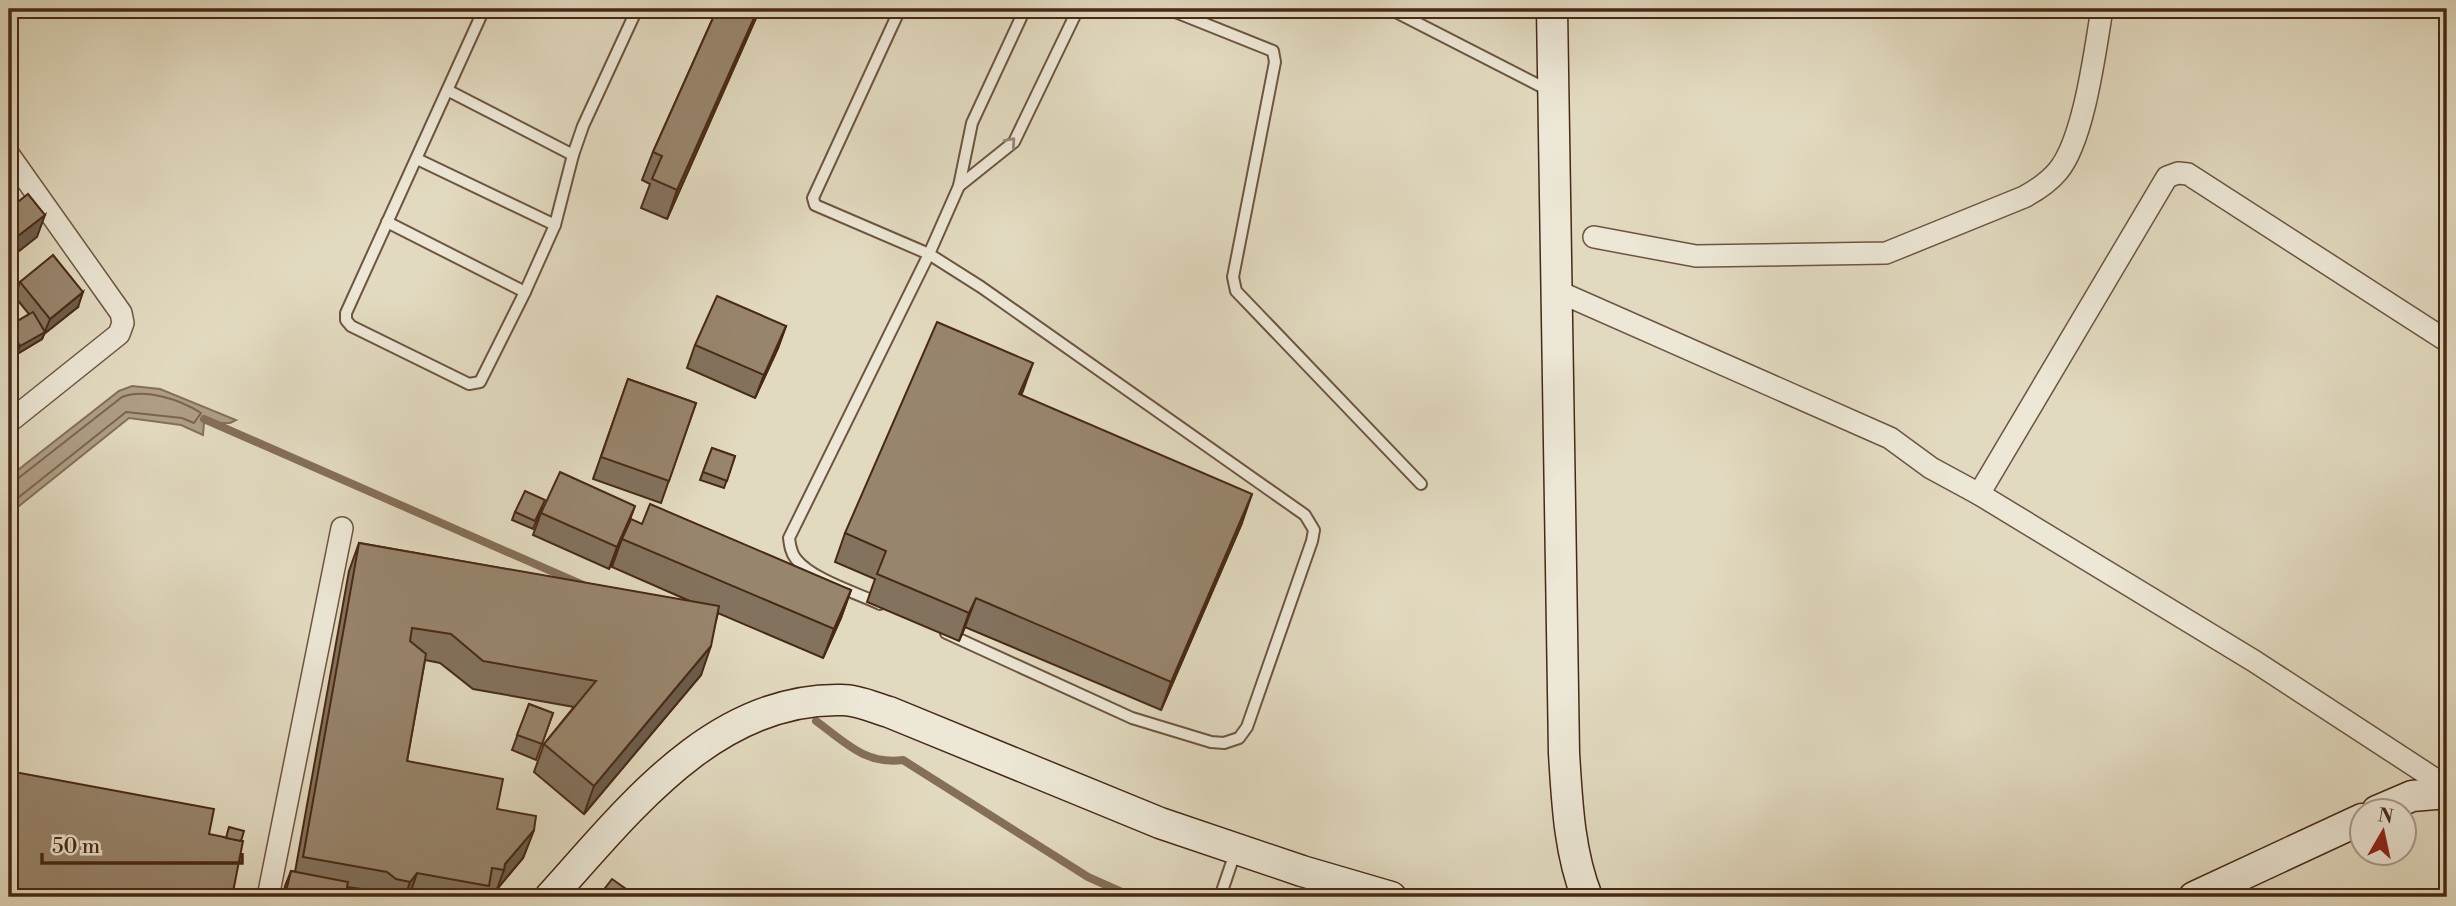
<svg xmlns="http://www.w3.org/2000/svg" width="2456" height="906" font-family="'Libre Bodoni',serif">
<rect width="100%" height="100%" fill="#e2dac0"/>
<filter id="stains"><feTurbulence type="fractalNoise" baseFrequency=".00286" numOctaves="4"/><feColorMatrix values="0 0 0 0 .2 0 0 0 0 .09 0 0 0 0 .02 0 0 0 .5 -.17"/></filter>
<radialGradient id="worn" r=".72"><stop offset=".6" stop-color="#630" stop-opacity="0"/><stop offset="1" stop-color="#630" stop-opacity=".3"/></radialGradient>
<path fill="#ae9e86" stroke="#856f58" stroke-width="2" d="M132 386 160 389 236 420 230 423H204L203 435 181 425 129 418 9 514V477L119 391Z"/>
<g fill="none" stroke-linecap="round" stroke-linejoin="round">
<path stroke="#7b644d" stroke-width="2" d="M9 482 16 480 122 397C146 388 181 400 201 413L194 423 182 418 126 412 9 505"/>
<g stroke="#856f58" stroke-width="8">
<path d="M204 419 583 585"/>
<path d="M816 721C845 742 865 765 903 760L1088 877 1133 897"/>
</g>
<g stroke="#6e553f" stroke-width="14">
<g id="lane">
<path d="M484 9 346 313V320L351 326 469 384 480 382 525 292 555 225 573 155 583 126 637 9"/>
<path d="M900 9 813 198 815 205 929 254 981 287 1305 515 1314 530 1312 541 1247 727 1239 738 1224 743 1211 742 1132 718 946 633"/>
<path d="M1168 9 1273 51 1275 62 1233 277 1236 291 1421 484"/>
<path d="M1390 9 1550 91"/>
<path d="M449 91 573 155"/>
<path d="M417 159 555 225"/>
<path d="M959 186 1014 142 1078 9"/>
<path d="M387 222 525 292"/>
<path d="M880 604C857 593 811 579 796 559 791 553 790 546 789 538L929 254 959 186 972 123 1025 9"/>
<path d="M1220 897 1236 850"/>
</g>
</g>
<g stroke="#6e553f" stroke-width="24">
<g id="street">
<path d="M9 155 121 313 123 323 119 334 9 422"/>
<path d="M1594 237 1696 256 1886 253 2024 197C2037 190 2048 183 2058 171 2084 140 2095 51 2102 9"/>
<path d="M1557 291 1890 438 1931 468 1979 494 2254 661 2447 787"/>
<path d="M1979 494 2167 177 2178 173 2188 174 2447 341"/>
<path d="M268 897 342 528"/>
</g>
</g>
<g stroke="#482914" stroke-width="33">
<g id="secondary">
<path d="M1552 9 1564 753C1567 801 1569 852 1587 897"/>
<path d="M2377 811 2412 796 2447 793"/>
<path d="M550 897C627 812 714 696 843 700 858 700 875 708 889 712L1160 823 1302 871 1391 897"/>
<path d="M2194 897 2362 819"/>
</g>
</g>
<use href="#lane" stroke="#ece7d6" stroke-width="10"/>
<use href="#street" stroke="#ece7d6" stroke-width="21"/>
<use href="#secondary" stroke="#ece7d6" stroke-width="30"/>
</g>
<g fill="#83725e" stroke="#482914" stroke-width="2">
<path d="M717 9H760L667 219 641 208 650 184 642 180 653 152Z"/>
<path d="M20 282 78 307 44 334 42 339 17 354 9 340V326L29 314 15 297Z"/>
<path d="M786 326 778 348 755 398 687 368 695 345Z"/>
<path d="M628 379 696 403 661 503 593 479Z"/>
<path d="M1021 395 1242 523 1161 710 965 627 959 641 867 602 875 579 835 562 845 533Z"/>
<path d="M712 448 735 456 724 488 700 480Z"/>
<path d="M542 508 533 529 512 520 515 512Z"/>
<path d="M541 513 629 525 642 524 851 590 841 618 823 658 718 613 701 675 584 814 534 772 544 744 574 707 473 689 440 663 425 660 407 761 497 809 534 830 523 858 497 889 494 897H283L285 886 291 871 295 872 349 571 359 543 692 602 612 567 621 541 609 569 533 535Z"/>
<path d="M529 704 553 713 536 760 512 750Z"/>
<path d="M602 892 627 897H600Z"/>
</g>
<g fill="#6a5d4c" stroke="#482914" stroke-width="2">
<path d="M758 9H760L667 219 677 190Z"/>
<path d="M45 215 37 237 9 259V243Z"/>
<path d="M83 292 78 307 44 334 50 319Z"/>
<path d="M786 326 778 348 755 398 764 375Z"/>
<path d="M45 332 42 339 17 354 20 346Z"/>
<path d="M1033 363 1023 391 1009 423 1019 394Z"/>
<path d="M1252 494 1242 523 1161 710 1171 682Z"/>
<path d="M635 506 627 528 609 569 617 547Z"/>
<path d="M851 590 841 618 823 658 834 629Z"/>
<path d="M976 598 965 627 959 641 969 613Z"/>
<path d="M711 646 701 675 584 814 594 786Z"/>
<path d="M534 830 523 858 497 889 504 870 505 864Z"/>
<path d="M417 873 409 897H405L410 882Z"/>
</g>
<g fill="#98856d" stroke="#482914" stroke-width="2">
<path d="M717 9H758L677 190 652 179 662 156 653 152Z"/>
<path d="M28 194 45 215 9 243V209Z"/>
<path d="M53 255 83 292 50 319 20 282Z"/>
<path d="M717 296 786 326 764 375 695 345Z"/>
<path d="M33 312 45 332 20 346 9 326Z"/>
<path d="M937 322 1033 363 1019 394 1252 494 1171 682 976 598 969 613 877 574 886 551 845 533Z"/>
<path d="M628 379 696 403 669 481 601 457Z"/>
<path d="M712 448 735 456 727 481 703 472Z"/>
<path d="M560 472 635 506 617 547 541 513Z"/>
<path d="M525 491 545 500 535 521 515 512Z"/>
<path d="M650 504 851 590 834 629 622 539 631 519 642 524Z"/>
<path d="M359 543 719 606 711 646 594 786 544 744 596 681 483 661 451 634 412 628 410 641 426 654 407 761 503 779 497 809 536 816 534 830 505 864 504 870 492 868 489 886 417 873 410 882 396 879 387 872 303 857Z"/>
<path d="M529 704 553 713 542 744 517 735Z"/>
<path d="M9 771 214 809 209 834 243 841 232 897H9Z"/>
<path d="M229 827 244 831 241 841 226 838Z"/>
<path d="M291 871 348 882 347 887 384 892V897H346V895V897H296L285 895Z"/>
<path d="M612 879 629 891 625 897H608L602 892Z"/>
</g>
<defs><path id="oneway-chevron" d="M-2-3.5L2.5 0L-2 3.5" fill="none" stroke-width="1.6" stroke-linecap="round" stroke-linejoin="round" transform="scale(1.75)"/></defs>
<use stroke="#9a8875" href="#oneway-chevron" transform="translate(1011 142) rotate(-49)"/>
<rect width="2456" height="906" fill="none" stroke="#e2dac0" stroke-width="35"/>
<rect x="10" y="10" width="2435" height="885" fill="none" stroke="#482914" stroke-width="3.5"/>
<rect x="18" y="18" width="2421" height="871" fill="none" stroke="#482914" stroke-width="2"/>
<g transform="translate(2383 832) rotate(9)"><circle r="33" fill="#ece7d6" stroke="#aa9b88" stroke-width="2"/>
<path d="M0-5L12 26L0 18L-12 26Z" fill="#8f2418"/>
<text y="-10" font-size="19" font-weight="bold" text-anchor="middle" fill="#482914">N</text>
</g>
<path d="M42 853v10h200v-10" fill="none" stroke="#482914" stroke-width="3.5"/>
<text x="52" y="853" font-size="21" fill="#482914" stroke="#ece7d6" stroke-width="5" paint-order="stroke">50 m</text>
<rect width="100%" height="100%" filter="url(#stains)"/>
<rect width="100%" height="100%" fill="url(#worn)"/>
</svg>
